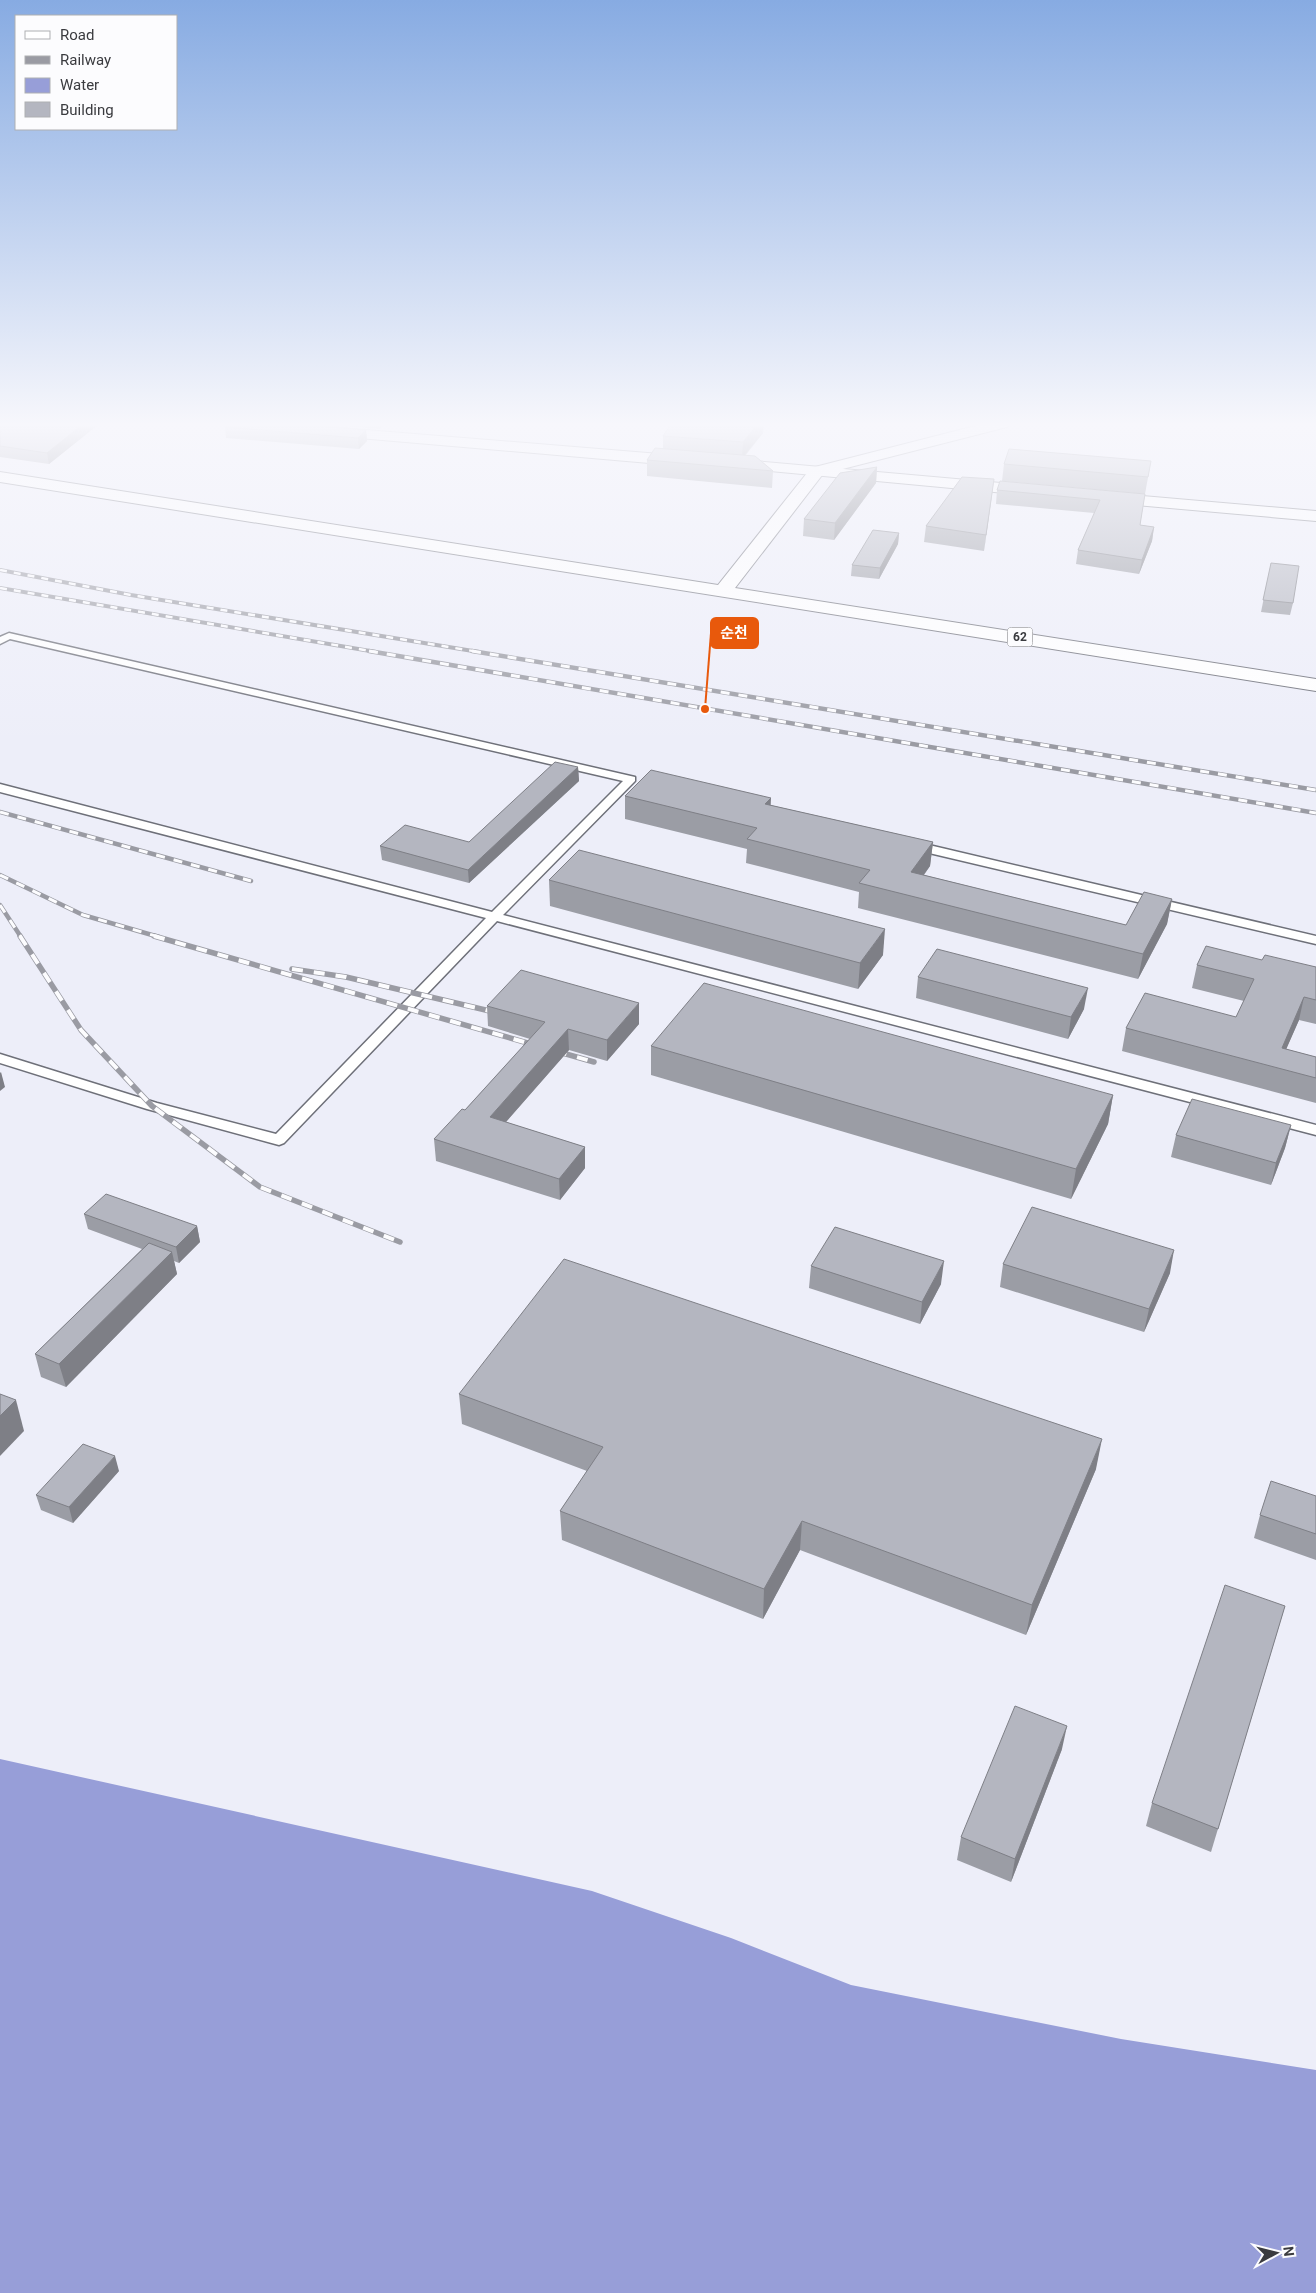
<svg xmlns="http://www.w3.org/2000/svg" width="1316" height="2293" font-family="Roboto,'Noto Sans KR',sans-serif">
<rect width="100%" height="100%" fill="#edeef9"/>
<path fill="#979ed8" d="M0 1759 592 1891 731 1938 851 1985 1121 2039 1316 2070V2293H0Z"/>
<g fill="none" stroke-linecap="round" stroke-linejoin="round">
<g stroke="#6e7079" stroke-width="3">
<g id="lane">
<path d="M9 633 635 777V781L503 915 1316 1125V1135L497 921 284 1143 279 1145 147 1109 0 1063V1054L157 1103 276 1134 486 918 0 792V784L492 912 623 781 10 639 0 644V637Z"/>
<path d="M912 841 1316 936V944L908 848 906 845Z"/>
</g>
</g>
<g stroke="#6e7079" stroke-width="2">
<g id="secondary">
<path d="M329 427 684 456 692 461 684 466 324 435 321 432 324 429Z"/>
<path d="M732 459 1036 486 1042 488 1044 491 1042 494 1036 496 726 467 724 464 726 461Z"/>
<path d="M1108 493 1316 511V521L1102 502 1100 498 1102 494Z"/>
</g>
</g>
<g stroke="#6e7079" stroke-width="2">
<path id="primary" d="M983 424H1010L1007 427 823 474 735 588 1316 679V691L0 482V472L718 585 811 468Z"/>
</g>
<use href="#lane" fill="#fff" fill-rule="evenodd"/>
<use href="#secondary" fill="#fff" fill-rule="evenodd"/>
<use href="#primary" fill="#fff" fill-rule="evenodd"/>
<g stroke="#9a9ba3" stroke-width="4">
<g id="rail-far2">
<path d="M0 570 131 595 479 652"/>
<path d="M0 588 376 652"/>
</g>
</g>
<g stroke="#9a9ba3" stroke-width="4.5">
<g id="rail-far1">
<path d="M369 651 1316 813"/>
<path d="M472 651 1316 790"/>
<path d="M0 812 251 881"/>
<path d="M0 875 83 915 159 937"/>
<path d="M0 905 21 937"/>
</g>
</g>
<g stroke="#9a9ba3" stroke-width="5.5">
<g id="rail">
<path d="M20 936 81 1030 152 1106 260 1187 400 1242"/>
<path d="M154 936 594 1062"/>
<path d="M292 969 346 977 494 1012"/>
</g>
</g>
<use href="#rail-far2" stroke="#fcfcfe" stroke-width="2.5" stroke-dasharray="7" stroke-linecap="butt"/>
<use href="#rail-far1" stroke="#fcfcfe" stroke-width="3" stroke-dasharray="9" stroke-linecap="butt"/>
<use href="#rail" stroke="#fcfcfe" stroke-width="4" stroke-dasharray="11" stroke-linecap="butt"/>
</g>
<g fill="#9b9da5">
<path d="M0 424H99L49 464 0 457Z"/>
<path d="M323 424H384L379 429Z"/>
<path d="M225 427 366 430 367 441 359 449 226 438Z"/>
<path d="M763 433 745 456 773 471 772 488 647 476V460L663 449V436Z"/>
<path d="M1151 461 1145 494 1002 481 1004 464Z"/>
<path d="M877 467 876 483 834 540 803 536 804 519Z"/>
<path d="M994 479 984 551 924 542 926 526Z"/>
<path d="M997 490 1145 494 1140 525 1154 527 1152 541 1139 574 1076 564 1078 550 1094 513 996 504Z"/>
<path d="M899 533 898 544 879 579 851 576 852 565Z"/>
<path d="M1271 563 1293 603 1290 615 1261 612Z"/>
<path d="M578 767 579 781 469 883 382 860 380 846 469 842Z"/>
<path d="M625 796 770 805 933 842 930 866 924 875 1126 925 1172 899 1167 924 1138 979 858 908 859 892 746 863 747 849 625 819Z"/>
<path d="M549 880 883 955 858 989 550 906Z"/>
<path d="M1262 960 1316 967V1024L1299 1020 1286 1049 1316 1057V1103L1122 1051 1126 1028 1236 1017 1244 1001 1192 988 1197 965Z"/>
<path d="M918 977 1084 1009 1068 1039 916 998Z"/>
<path d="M487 1006 639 1024 607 1061 569 1050 506 1122 585 1147V1168L560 1200 436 1161 434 1139 465 1110 530 1039 488 1026Z"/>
<path d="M651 1046 1113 1095 1108 1124 1071 1199 651 1075Z"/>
<path d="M1291 1125 1285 1148 1271 1185 1171 1157 1176 1135Z"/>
<path d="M84 1214 197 1226 200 1242 179 1263 174 1261 177 1274 66 1387 41 1377 35 1354 142 1249 88 1229Z"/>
<path d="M1003 1264 1170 1273 1144 1332 1000 1287Z"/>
<path d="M811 1266 941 1284 920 1324 809 1288Z"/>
<path d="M459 1394 1096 1469 1026 1635 800 1550 763 1619 562 1540 560 1511 587 1471 462 1424Z"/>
<path d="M119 1471 73 1523 41 1510 36 1495Z"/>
<path d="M1316 1496V1560L1254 1538 1260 1515Z"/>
<path d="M1285 1606 1211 1852 1146 1826 1152 1803Z"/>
<path d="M1062 1749 1011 1882 957 1860 961 1837Z"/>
</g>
<g fill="#7e7f86">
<path d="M83 424H99L49 464 47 453Z"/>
<path d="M379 424H384L379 429Z"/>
<path d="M758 424H764L763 433 742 458 743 442Z"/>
<path d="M366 430 367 441 359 449 358 438Z"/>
<path d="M877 467 876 483 834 540 835 523Z"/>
<path d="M994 479 992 495 984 551 986 535Z"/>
<path d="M1154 527 1152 541 1139 574 1142 560Z"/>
<path d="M899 533 898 544 879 579 880 568Z"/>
<path d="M578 767 579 781 469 883 468 870Z"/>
<path d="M771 798 770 822 765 804Z"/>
<path d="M933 842 930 866 908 896 911 872Z"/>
<path d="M1172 899 1167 924 1138 979 1143 954Z"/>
<path d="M885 929 883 955 858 989 860 963Z"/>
<path d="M1088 988 1084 1009 1068 1039 1071 1017Z"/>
<path d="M1304 997 1299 1020 1278 1068 1282 1048Z"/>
<path d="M639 1003V1024L607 1061V1040Z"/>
<path d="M568 1029 569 1050 491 1139 490 1117Z"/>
<path d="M1 1072 5 1087 0 1091V1073Z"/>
<path d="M1113 1095 1108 1124 1071 1199 1076 1169Z"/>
<path d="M1291 1125 1285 1148 1271 1185 1276 1163Z"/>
<path d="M585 1147V1168L560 1200 559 1179Z"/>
<path d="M197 1226 200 1242 179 1263 176 1247Z"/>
<path d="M1174 1250 1170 1273 1144 1332 1149 1309Z"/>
<path d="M172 1252 177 1274 66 1387 59 1364Z"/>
<path d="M944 1261 941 1284 920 1324 922 1302Z"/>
<path d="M16 1400 24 1431 0 1456V1416Z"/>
<path d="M1102 1439 1096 1469 1026 1635 1032 1605Z"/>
<path d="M115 1456 119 1471 73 1523 69 1507Z"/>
<path d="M802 1521 800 1550 763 1619 764 1589Z"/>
<path d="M1067 1726 1062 1749 1011 1882 1015 1859Z"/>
</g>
<g fill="#b4b6c0" stroke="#7e7f86">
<path d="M0 424H83L47 453 0 446Z"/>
<path d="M228 424H294L366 430 358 438 225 427Z"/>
<path d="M671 424 741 425 758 424 743 442 663 436Z"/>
<path d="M655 448 755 456 773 471 647 460Z"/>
<path d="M1009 449 1151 461 1148 477 1004 464Z"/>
<path d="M877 467 835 523 804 519 840 473Z"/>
<path d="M962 477 994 479 986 535 926 526Z"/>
<path d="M1000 481 1145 494 1140 525 1154 527 1142 560 1078 550 1100 500 997 490Z"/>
<path d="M873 530 899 533 880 568 852 565Z"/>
<path d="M1271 563 1299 566 1293 603 1263 600Z"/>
<path d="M555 762 578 767 468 870 380 846 405 825 469 842Z"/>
<path d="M651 770 771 798 765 804 933 842 911 872 1126 925 1144 892 1172 899 1143 954 859 883 870 870 747 839 757 828 625 796Z"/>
<path d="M579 850 885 929 860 963 549 880Z"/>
<path d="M1206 946 1262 960 1265 955 1316 967V1000L1304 997 1282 1048 1316 1057V1078L1126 1028 1145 993 1236 1017 1254 979 1197 965Z"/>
<path d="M937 949 1088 988 1071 1017 918 977Z"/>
<path d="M521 970 639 1003 607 1040 568 1029 490 1117 585 1147 559 1179 434 1139 462 1109 465 1110 545 1022 487 1006Z"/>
<path d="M704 983 1113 1095 1076 1169 651 1046Z"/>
<path d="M1192 1099 1291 1125 1276 1163 1176 1135Z"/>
<path d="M106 1194 197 1226 176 1247 84 1214Z"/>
<path d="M1032 1207 1174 1250 1149 1309 1003 1264Z"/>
<path d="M835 1227 944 1261 922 1302 811 1266Z"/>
<path d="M149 1243 172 1252 59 1364 35 1354Z"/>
<path d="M564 1259 1102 1439 1032 1605 802 1521 764 1589 560 1511 603 1447 459 1394Z"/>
<path d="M0 1394 16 1400 0 1416Z"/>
<path d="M83 1444 115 1456 69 1507 36 1495Z"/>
<path d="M1271 1481 1316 1496V1534L1260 1515Z"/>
<path d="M1225 1585 1285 1606 1218 1829 1152 1803Z"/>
<path d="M1015 1706 1067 1726 1015 1859 961 1837Z"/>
</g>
<linearGradient id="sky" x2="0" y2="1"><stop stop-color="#87abe2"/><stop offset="0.57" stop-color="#f7f7fc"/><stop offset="1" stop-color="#f7f7fc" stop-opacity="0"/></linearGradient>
<rect width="1316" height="745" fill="url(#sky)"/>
<g text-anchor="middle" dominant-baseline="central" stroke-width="4" stroke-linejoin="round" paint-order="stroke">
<rect fill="#fcfcfe" stroke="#747578" stroke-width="1" x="1007.5" y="627.5" width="25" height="19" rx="4"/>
<g font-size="12" font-weight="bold" fill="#3a3b3f">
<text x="1020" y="637">62</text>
</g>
</g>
<path fill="none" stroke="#e8590c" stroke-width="2" d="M705 709L711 633"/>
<circle fill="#e8590c" stroke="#fcfcfe" stroke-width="2" cx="705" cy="709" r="5"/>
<rect fill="#e8590c" stroke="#e8590c" stroke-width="2" x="711" y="618" width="47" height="30" rx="5"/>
<g font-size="15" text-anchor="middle" font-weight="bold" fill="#fff">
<text x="734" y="638">순천</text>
</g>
<rect x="15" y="15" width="162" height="115" fill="#fcfcfe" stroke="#aeafb2"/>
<rect x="25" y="31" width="25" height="8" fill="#ffffff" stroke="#aeafb2"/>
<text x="60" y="40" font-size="15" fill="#3a3b3f">Road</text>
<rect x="25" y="56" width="25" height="8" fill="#9a9ba3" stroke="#aeafb2"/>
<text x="60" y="65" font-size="15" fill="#3a3b3f">Railway</text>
<rect x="25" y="78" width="25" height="15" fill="#979ed8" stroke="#aeafb2"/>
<text x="60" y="90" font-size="15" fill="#3a3b3f">Water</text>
<rect x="25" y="102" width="25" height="15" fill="#b4b6c0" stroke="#aeafb2"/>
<text x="60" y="115" font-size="15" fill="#3a3b3f">Building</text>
<g transform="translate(1276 2253) rotate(83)" stroke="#fcfcfe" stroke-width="4" paint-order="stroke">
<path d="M0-4L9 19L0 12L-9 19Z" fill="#3a3b3f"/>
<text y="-8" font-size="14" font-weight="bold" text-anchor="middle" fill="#3a3b3f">N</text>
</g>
</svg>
